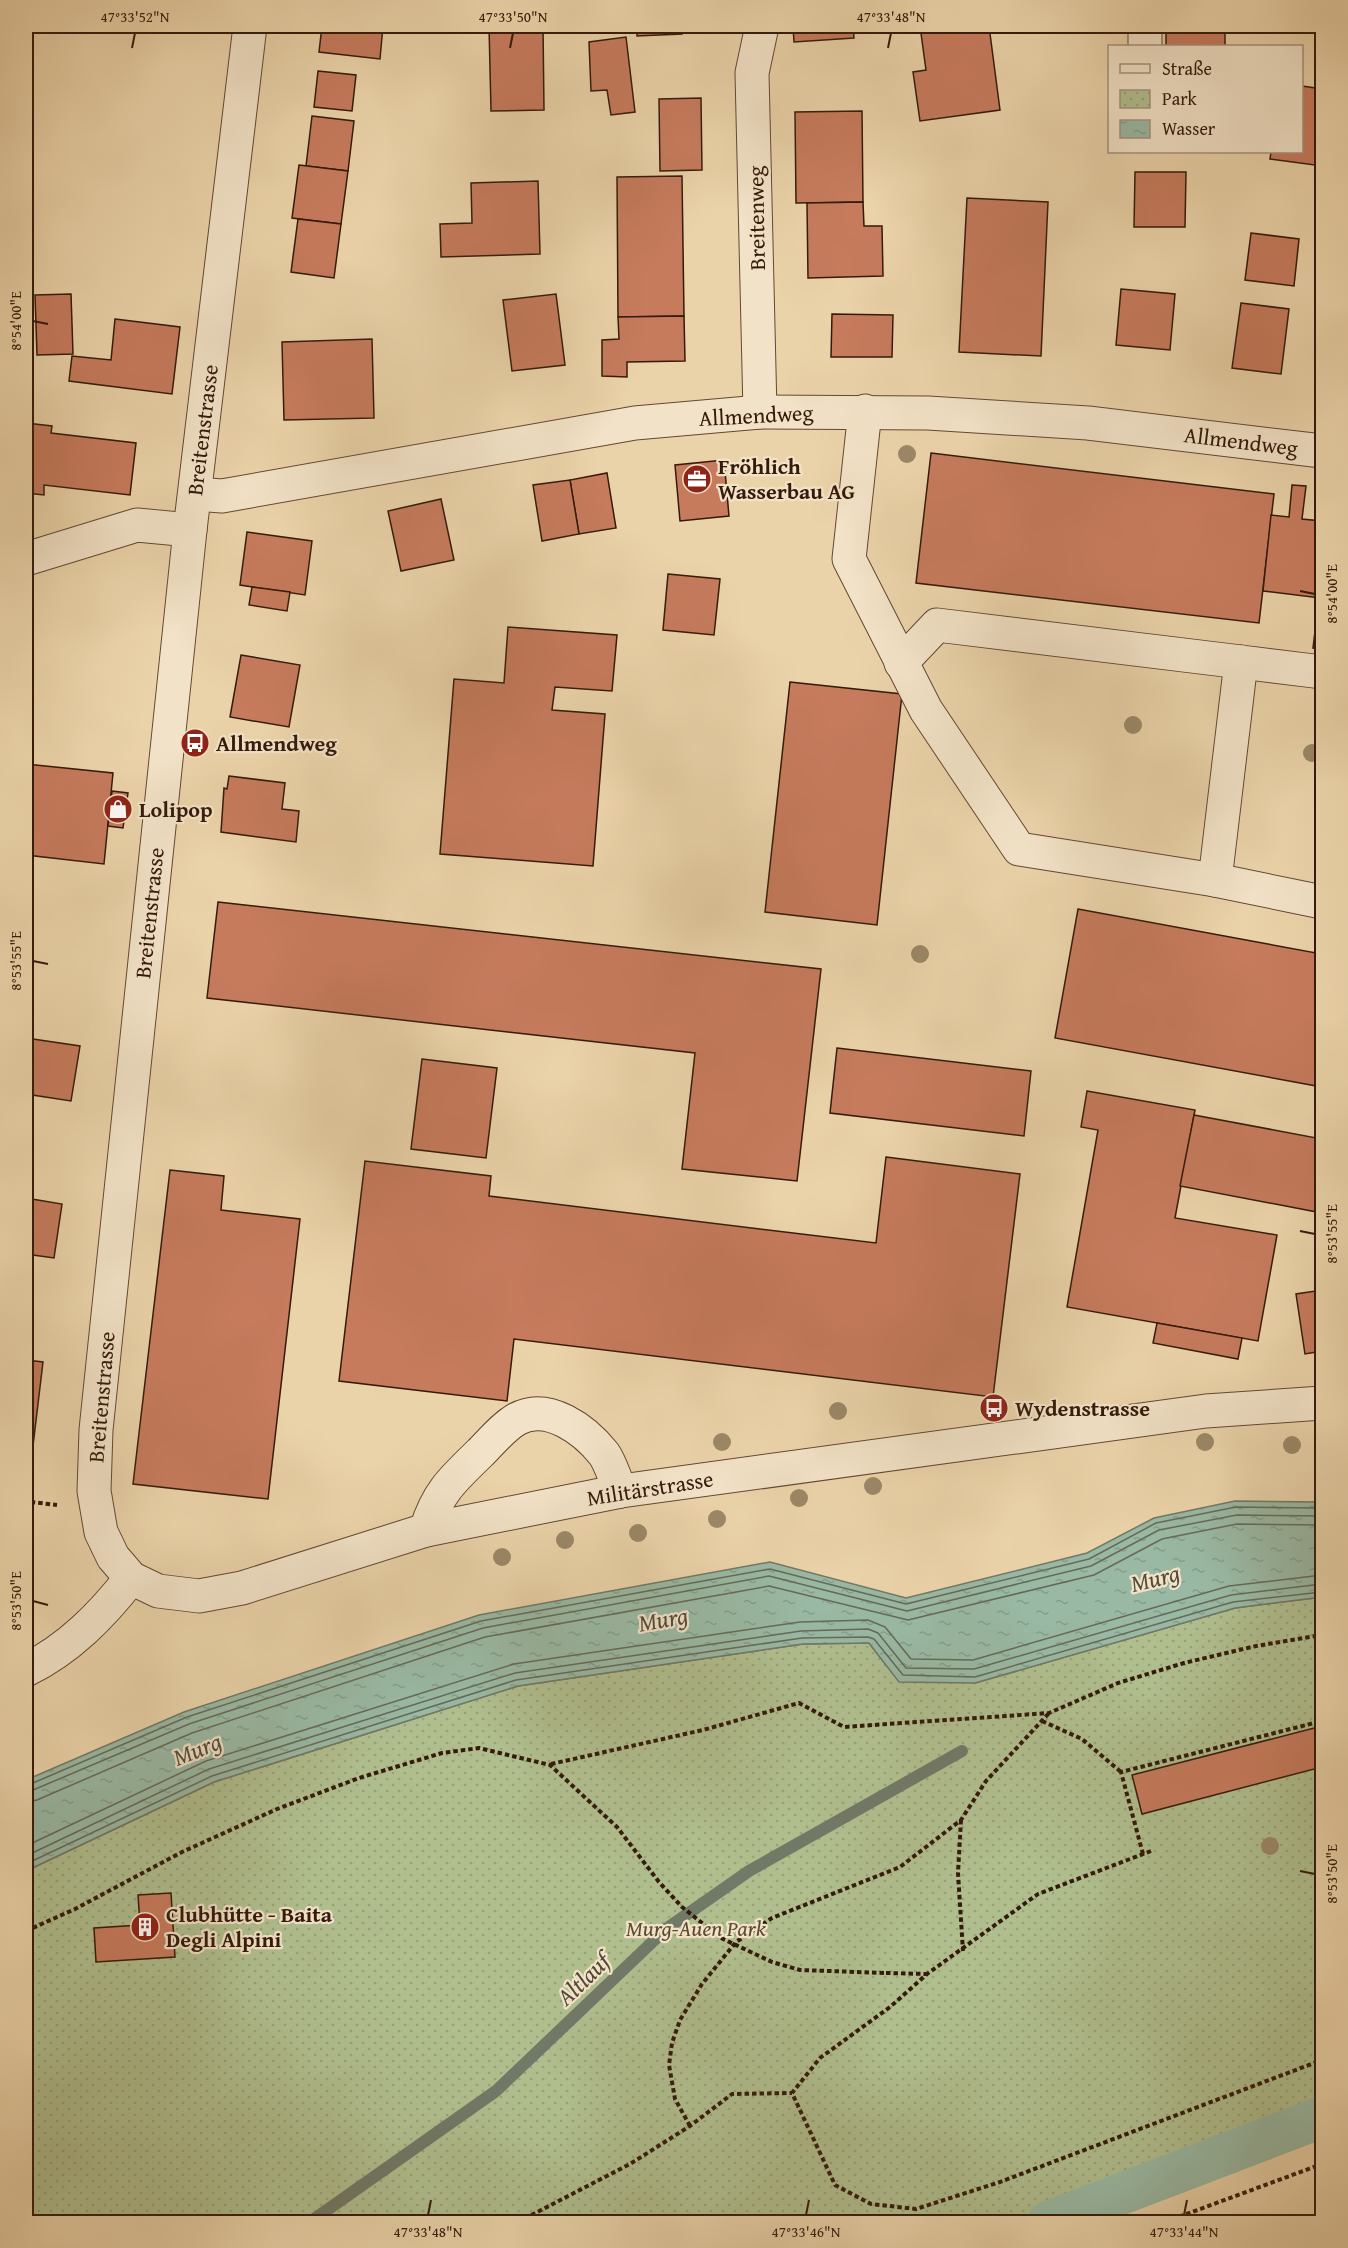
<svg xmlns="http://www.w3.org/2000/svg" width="1348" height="2248" font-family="'Gentium Book Plus',serif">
<defs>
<pattern id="park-dots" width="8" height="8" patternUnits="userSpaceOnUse" patternTransform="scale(1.5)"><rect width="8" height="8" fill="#b0be8e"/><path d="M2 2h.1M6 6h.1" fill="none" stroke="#98a379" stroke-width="1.8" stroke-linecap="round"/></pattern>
<pattern id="water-ripples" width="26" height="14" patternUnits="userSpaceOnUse" patternTransform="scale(1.5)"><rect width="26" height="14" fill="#99b9a4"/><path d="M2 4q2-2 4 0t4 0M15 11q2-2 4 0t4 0" fill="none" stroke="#849e8c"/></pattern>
</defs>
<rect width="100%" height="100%" fill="#ebd3a9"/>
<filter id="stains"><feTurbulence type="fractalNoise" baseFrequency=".00333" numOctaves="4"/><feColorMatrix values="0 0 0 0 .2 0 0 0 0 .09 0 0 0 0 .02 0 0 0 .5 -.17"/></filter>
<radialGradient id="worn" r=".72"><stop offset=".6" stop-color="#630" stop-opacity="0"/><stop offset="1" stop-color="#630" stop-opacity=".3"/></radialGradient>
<path fill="url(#park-dots)" stroke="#726c4c" stroke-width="1.5" d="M1322 1597V2117L1034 2222H26V1871L214 1782 518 1686 803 1644 869 1643 887 1666 975 1683 1235 1608Z"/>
<path fill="url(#water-ripples)" stroke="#717967" stroke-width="1.5" d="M1235 1501 1322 1502V1597L1235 1608 975 1683 899 1682 869 1643 803 1644 518 1686 214 1782 26 1871V1780L184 1712 479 1615 770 1562 906 1598 1087 1553 1154 1518Z"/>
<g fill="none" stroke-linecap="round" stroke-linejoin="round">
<g stroke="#666a58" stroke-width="1.5">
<path d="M26 1786 187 1717 481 1621 770 1569 906 1604 1089 1559 1156 1523 1236 1507 1322 1508"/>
<path d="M26 1793 189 1724 483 1628 769 1576 907 1611 1091 1566 1159 1530 1237 1515 1322 1516"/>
<path d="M26 1802 37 1800 192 1733 485 1637 769 1586 908 1620 1094 1575 1162 1539 1237 1524 1322 1525"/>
<path d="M26 1846 206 1761 514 1664 800 1622 868 1620 885 1627 911 1659 973 1660 1229 1586 1322 1575"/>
<path d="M26 1856 209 1769 515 1673 801 1631 868 1629 878 1633 906 1668 974 1669 1231 1595 1322 1584"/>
<path d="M26 1864 212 1776 516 1680 802 1638 868 1637 874 1639 903 1675 975 1677 1233 1602 1322 1592"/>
</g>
<path stroke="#717967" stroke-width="12" d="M310 2222 496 2091 666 1929 749 1871 962 1751"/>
<path stroke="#99b9a4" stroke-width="42" d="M1048 2222 1322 2117"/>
</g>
<g fill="#c67b5d" stroke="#341a0b" stroke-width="1.5">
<path d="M322 26H383L380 59 319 52Z"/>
<path d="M489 26H543L544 110 491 111Z"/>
<path d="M637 26H681L682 34 637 36Z"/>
<path d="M793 26H853L854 38 794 42Z"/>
<path d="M920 26H989L1000 110 920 121 913 72 926 70Z"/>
<rect x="1166" y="26" width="59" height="20"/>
<path d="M626 37 635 112 611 115 607 90 591 91 589 42Z"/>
<path d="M318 71 356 75 352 111 314 107Z"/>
<path d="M1302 86 1322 89V166L1270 159 1271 152H1302Z"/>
<path d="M701 98 702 170 660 171 659 99Z"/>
<path d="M862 111 863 202 796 203 795 112Z"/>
<path d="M312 116 354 121 348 171 306 166Z"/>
<path d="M299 165 348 171 341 224 292 218Z"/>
<path d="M1135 172H1186L1185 227H1134Z"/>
<path d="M682 176 684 316 618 317 617 177Z"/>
<path d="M538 181 540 254 441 257 440 224 472 223 471 183Z"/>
<path d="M967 198 1048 202 1041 356 959 352Z"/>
<path d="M863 202 864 226H882L883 276 808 278 807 203Z"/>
<path d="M298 219 341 224 334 278 291 272Z"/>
<path d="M1251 233 1299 239 1294 286 1245 280Z"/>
<path d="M1121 289 1175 294 1170 350 1116 345Z"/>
<path d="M71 294 73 354 37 355 35 295Z"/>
<path d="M556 294 565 365 512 371 503 300Z"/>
<path d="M1241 303 1289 309 1281 374 1232 368Z"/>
<path d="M832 314 893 315 892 357H831Z"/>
<path d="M684 316 685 361 627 362V377L602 376V340L619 339 618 317Z"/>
<path d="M115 319 180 327 172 394 69 381 72 356 111 360Z"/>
<path d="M372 339 374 418 284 420 282 342Z"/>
<path d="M26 423 52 426 51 433 136 443 130 495 44 485V495L26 493Z"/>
<path d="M931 453 1274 494 1259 623 916 583Z"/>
<path d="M724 460 729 516 680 521 675 465Z"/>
<path d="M607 473 616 528 579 534 570 480Z"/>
<path d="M570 480 579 534 542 541 533 485Z"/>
<path d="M1292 485 1306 486 1302 519 1322 521 1320 598 1263 591 1271 515 1289 517Z"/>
<path d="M441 499 454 560 401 571 388 511Z"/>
<path d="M247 532 312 541 305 595 240 585Z"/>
<path d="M1322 572V649L1313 648Z"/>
<path d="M668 574 720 579 714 635 663 630Z"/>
<path d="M252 587 290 592 287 611 249 605Z"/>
<path d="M508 627 617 635 612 691 555 687 552 710 605 714 593 866 440 854 454 679 504 683Z"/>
<path d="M241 655 300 665 289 727 230 717Z"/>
<path d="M790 682 902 694 877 925 765 912Z"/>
<path d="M26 764 113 773 104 864 26 855Z"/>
<path d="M229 776 285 783 282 809 299 811 296 842 221 832 224 788 227 789Z"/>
<path d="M112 791 128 793 123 828 108 826Z"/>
<path d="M218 902 821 969 797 1181 682 1169 695 1053 207 998Z"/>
<path d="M1078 909 1322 954V1087L1055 1038Z"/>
<path d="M26 1038 80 1046 71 1101 26 1094Z"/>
<path d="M837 1048 1031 1071 1024 1136 830 1113Z"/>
<path d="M422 1059 497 1068 486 1158 411 1149Z"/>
<path d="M1087 1091 1195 1110 1175 1218 1277 1235 1258 1341 1067 1307 1098 1130 1081 1127Z"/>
<path d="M1194 1115 1322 1139V1181L1317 1212 1180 1186Z"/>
<path d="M886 1157 1020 1174 993 1397 514 1339 507 1401 339 1381 365 1161 491 1176 489 1196 876 1243Z"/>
<path d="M170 1170 224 1176 221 1210 300 1219 268 1499 133 1484Z"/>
<path d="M26 1198 62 1204 54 1258 26 1254Z"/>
<path d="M1322 1290V1351L1305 1354 1296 1294Z"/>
<path d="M1157 1323 1242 1338 1238 1359 1153 1343Z"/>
<path d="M26 1360 43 1362 27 1496H26Z"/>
<path d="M1322 1726V1767L1142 1814 1132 1775Z"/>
<path d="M171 1893 175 1957 96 1962 94 1928 140 1925 138 1895Z"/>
</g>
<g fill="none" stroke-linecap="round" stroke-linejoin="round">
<g stroke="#624832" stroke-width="35">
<g id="minor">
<path d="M250 26 190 530 96 1430 94 1491 101 1532 113 1557 131 1578 158 1591 199 1596 242 1588 426 1530 621 1491 1206 1411 1322 1403"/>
<path d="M1145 26V46"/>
<path d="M865 411 849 559 926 710 1019 849 1215 880"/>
<path d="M760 412 752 73 762 26"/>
<path d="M195 494 222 496 635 423 760 412 928 413 1088 423 1322 451"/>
<path d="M26 559 137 525 190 530"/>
<path d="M901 663 937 625 1241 662"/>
<path d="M1322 672 1241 662 1215 880 1322 902"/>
<path d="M426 1530C437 1493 453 1479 480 1453 492 1441 503 1427 517 1419 548 1402 585 1430 604 1454 611 1464 615 1480 621 1491"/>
<path d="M26 1670C69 1649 102 1615 131 1578"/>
</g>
</g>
<g stroke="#341a0b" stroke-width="4" stroke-dasharray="4.5 3" stroke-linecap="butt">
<path d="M26 1547 31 1502 57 1505"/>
<path d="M1320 1635 1322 1646"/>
<path d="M1042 1721 1082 1739 1121 1772"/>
<path d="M551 1764 703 1730 799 1703 844 1727 1049 1713 1118 1683 1184 1663 1256 1646 1322 1635"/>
<path d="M961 1820 958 1873 963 1951"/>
<path d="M1151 1851 1038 1894 927 1974 890 2007 820 2058 792 2093 835 2185 871 2204 916 2209 1000 2182 1322 2060"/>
<path d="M1143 1854 1121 1772 1322 1721"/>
<path d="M26 1931 75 1909 182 1852 277 1809 359 1778 442 1753 479 1748 550 1765 617 1827 659 1882 682 1907 721 1938"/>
<path d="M886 1973 926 1974"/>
<path d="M690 2126 675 2099 669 2065 672 2043 680 2020 702 1984 736 1942 772 1918 900 1867 961 1820 986 1781 1049 1713"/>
<path d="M518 2222 630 2164 690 2126 732 2094 792 2093"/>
<path d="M1165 2222 1322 2164"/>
</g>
<use href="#minor" stroke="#f2e2c7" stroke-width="33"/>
<path stroke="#341a0b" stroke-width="4" stroke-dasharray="4.5 3" stroke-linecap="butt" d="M721 1938 772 1962 800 1970 886 1973"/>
</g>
<g fill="#9b8868">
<circle cx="907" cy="454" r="9"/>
<circle cx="1133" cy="725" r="9"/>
<circle cx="1312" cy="753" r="9"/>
<circle cx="920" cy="954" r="9"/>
<circle cx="838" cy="1411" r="9"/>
<circle cx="722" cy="1442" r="9"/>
<circle cx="1205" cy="1442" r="9"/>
<circle cx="1292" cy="1445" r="9"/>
<circle cx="873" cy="1486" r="9"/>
<circle cx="799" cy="1498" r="9"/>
<circle cx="717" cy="1519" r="9"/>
<circle cx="638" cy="1533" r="9"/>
<circle cx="565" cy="1540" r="9"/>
<circle cx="502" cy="1557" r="9"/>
<circle cx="1270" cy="1846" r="9"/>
</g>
<path fill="none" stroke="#341a0b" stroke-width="2" d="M132 48 135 33M510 48 513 33M888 48 891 33M33 321 48 324M1300 591 1315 594M33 961 48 964M1300 1231 1315 1234M33 1601 48 1605M1300 1871 1315 1874M428 2215 431 2200M806 2215 809 2200M1184 2215 1187 2200"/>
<defs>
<g id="office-disc" transform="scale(1.5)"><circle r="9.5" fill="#8f2418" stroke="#f2e2c7"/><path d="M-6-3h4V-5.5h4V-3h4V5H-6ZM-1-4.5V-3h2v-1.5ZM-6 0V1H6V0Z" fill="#fff"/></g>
<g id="bus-disc" transform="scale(1.5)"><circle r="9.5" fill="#8f2418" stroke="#f2e2c7"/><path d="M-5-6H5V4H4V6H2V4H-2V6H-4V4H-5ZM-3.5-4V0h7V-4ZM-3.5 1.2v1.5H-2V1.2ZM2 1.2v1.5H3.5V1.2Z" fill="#fff"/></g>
<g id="shop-disc" transform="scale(1.5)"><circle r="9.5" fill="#8f2418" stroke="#f2e2c7"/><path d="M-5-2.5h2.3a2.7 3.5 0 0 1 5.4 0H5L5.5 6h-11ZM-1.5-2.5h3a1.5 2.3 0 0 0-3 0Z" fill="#fff"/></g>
<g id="building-disc" transform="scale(1.5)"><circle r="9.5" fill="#8f2418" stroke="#f2e2c7"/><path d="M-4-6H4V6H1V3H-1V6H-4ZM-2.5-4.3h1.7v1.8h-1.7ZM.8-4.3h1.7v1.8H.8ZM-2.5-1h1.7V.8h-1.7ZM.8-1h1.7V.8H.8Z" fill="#fff"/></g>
</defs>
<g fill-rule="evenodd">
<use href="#office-disc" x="697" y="479"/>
<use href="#bus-disc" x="195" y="743"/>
<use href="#shop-disc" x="118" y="809"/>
<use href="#bus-disc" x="994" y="1408"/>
<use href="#building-disc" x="145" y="1927"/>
</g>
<g text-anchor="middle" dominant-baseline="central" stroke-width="4.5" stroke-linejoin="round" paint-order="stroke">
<g font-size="22" fill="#341a0b" stroke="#f2e2c7">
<text transform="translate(756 218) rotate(-91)">Breitenweg</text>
<text transform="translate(756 415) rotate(-3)">Allmendweg</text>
<text transform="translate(202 430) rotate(-83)">Breitenstrasse</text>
<text transform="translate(1241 441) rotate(7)">Allmendweg</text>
<text transform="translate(149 913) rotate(-84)">Breitenstrasse</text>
<text transform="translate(101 1397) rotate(-85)">Breitenstrasse</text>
<text transform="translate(650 1488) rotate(-9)">Militärstrasse</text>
</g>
<g font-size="22" font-weight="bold" fill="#341a0b" stroke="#f2e2c7" text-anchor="start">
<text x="718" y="466">Fröhlich<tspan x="718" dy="25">Wasserbau AG</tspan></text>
<text x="216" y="743">Allmendweg</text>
<text x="139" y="809">Lolipop</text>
<text x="1015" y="1408">Wydenstrasse</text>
<text x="166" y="1914">Clubhütte - Baita<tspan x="166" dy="25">Degli Alpini</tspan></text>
</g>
<g font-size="22" font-style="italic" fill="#594b32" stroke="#f2e2c7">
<text x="696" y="1928">Murg-Auen Park</text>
</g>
<g font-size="24" font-style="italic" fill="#524a39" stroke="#f2e2c7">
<text transform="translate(1155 1578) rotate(-14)">Murg</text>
<text transform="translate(663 1619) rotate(-10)">Murg</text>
<text transform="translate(197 1749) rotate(-22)">Murg</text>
<text transform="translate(583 1979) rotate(-44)">Altlauf</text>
</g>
</g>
<rect width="1348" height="2248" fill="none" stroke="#ebd3a9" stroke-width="66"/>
<rect x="1108" y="45" width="195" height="108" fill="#f2e2c7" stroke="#a6927c" stroke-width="1.5"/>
<rect x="1120" y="64" width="30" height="9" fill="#f2e2c7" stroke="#a6927c" stroke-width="1.5"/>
<text x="1162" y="75" font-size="18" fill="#341a0b">Straße</text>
<rect x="1120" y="90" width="30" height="18" fill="url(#park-dots)" stroke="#a6927c" stroke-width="1.5"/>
<text x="1162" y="105" font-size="18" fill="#341a0b">Park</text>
<rect x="1120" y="120" width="30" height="18" fill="url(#water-ripples)" stroke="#a6927c" stroke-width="1.5"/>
<text x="1162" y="135" font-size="18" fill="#341a0b">Wasser</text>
<rect x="33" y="33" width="1282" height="2182" fill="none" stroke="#341a0b" stroke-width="2"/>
<g font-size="15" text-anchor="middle" fill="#341a0b">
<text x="135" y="22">47°33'52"N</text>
<text x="513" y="22">47°33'50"N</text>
<text x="891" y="22">47°33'48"N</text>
<text transform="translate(16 321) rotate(-90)" y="5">8°54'00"E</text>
<text transform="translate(1332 594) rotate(-90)" y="5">8°54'00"E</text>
<text transform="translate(16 961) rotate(-90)" y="5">8°53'55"E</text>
<text transform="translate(1332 1234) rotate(-90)" y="5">8°53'55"E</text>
<text transform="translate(16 1601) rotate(-90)" y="5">8°53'50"E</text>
<text transform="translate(1332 1874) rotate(-90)" y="5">8°53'50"E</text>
<text x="428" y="2237">47°33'48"N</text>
<text x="806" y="2237">47°33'46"N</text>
<text x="1184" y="2237">47°33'44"N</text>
</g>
<rect width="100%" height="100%" filter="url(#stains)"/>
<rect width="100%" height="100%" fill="url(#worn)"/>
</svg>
